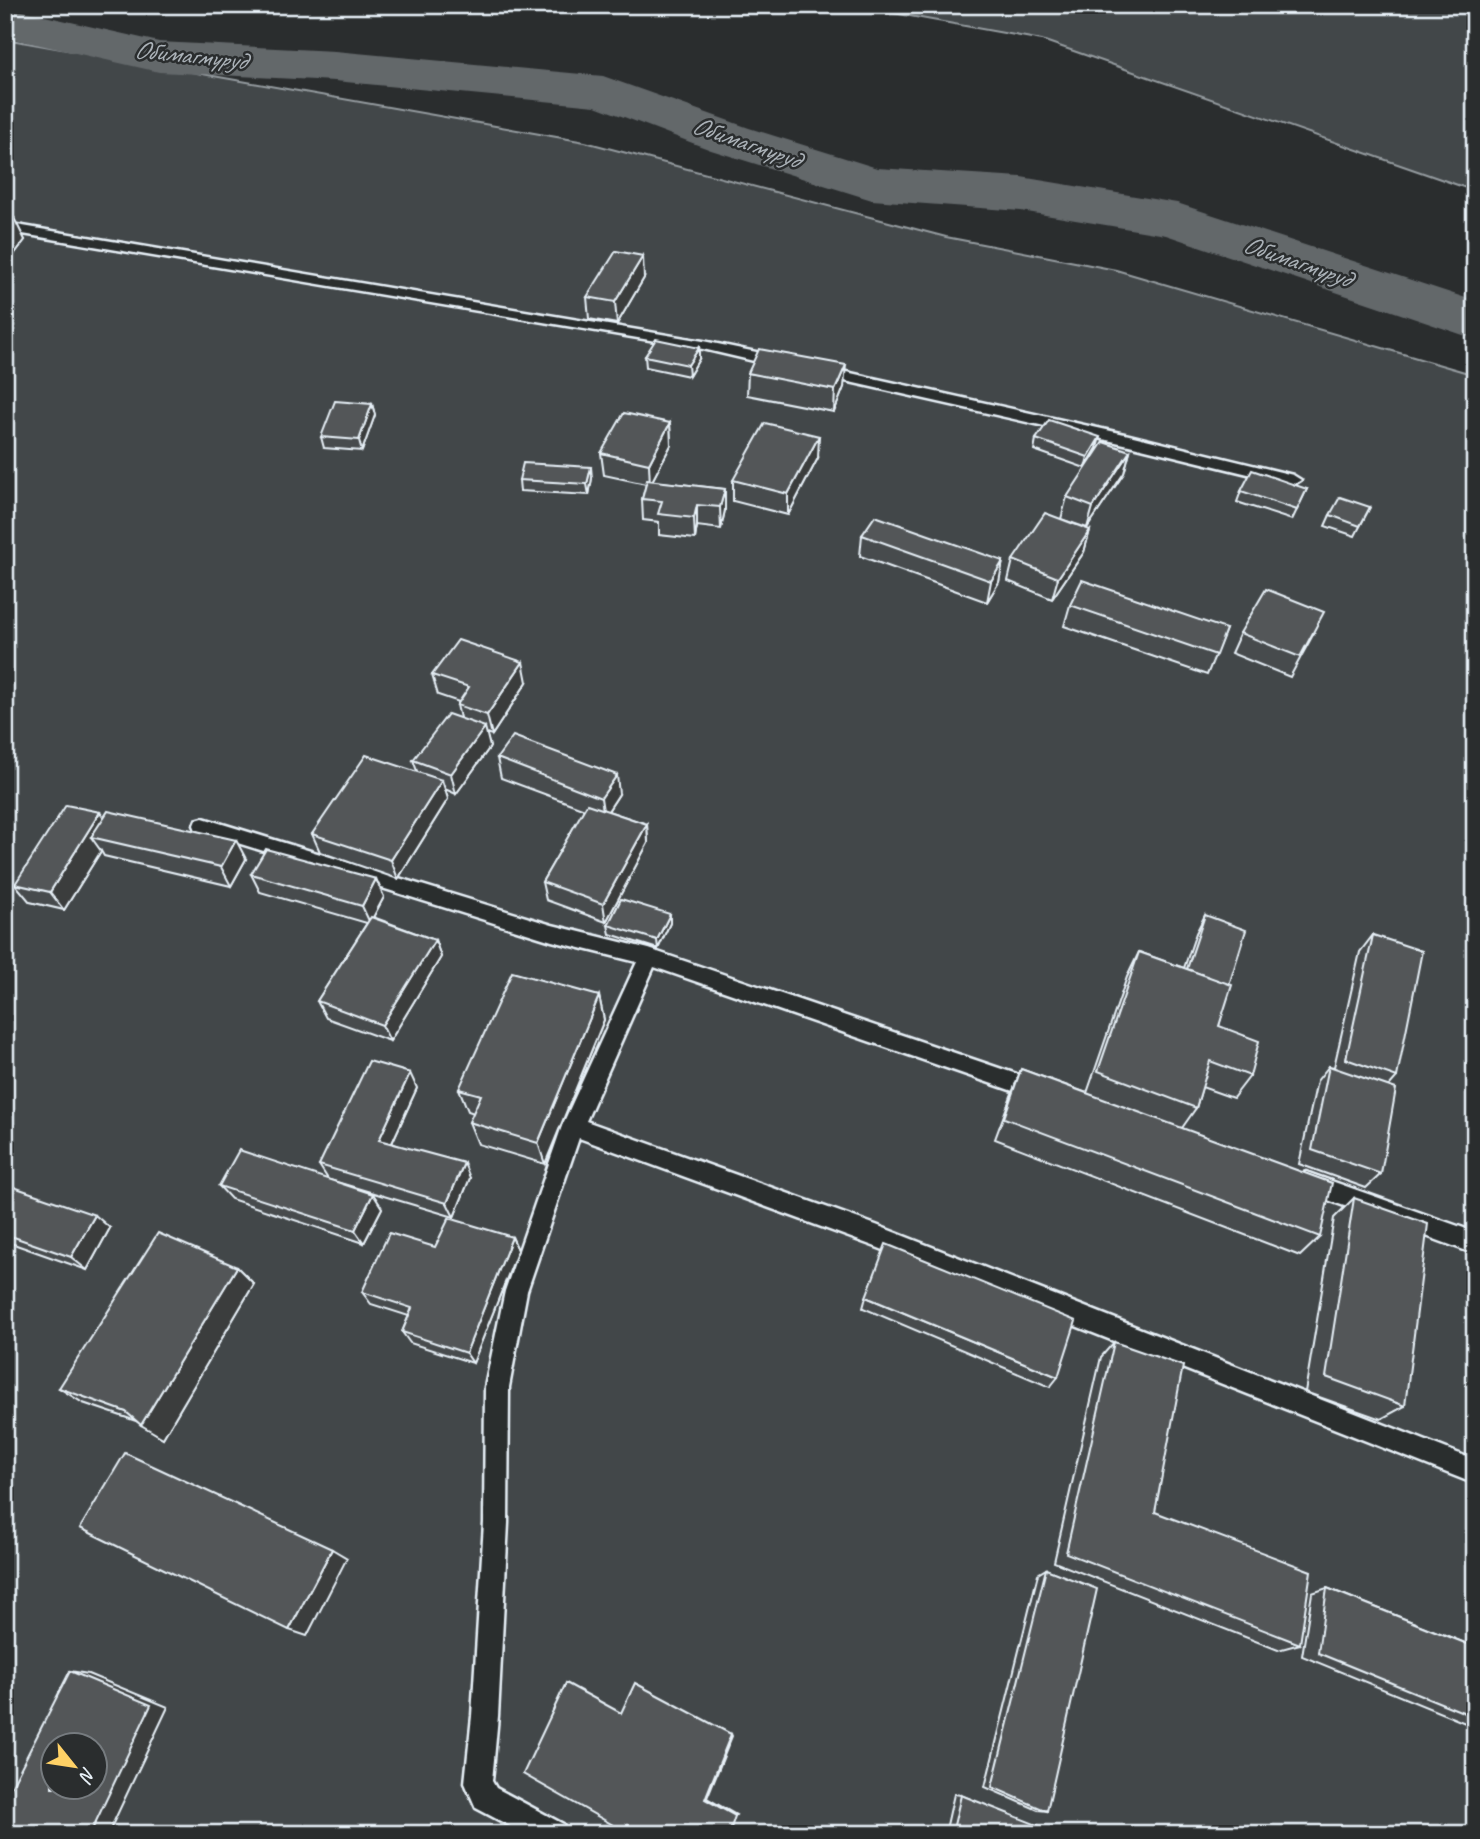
<svg xmlns="http://www.w3.org/2000/svg" width="1480" height="1839" font-family="Caveat,sans-serif">
<rect width="100%" height="100%" fill="#2a2d2e"/>
<filter id="ink" filterUnits="userSpaceOnUse"><feTurbulence type="fractalNoise" baseFrequency=".0143" numOctaves="2"/><feDisplacementMap in="SourceGraphic" scale="14" xChannelSelector="R" yChannelSelector="G"/><feConvolveMatrix kernelMatrix="1 2 1 2 8 2 1 2 1" color-interpolation-filters="sRGB"/></filter>
<g filter="url(#ink)">
<g fill="#424648" stroke="#959ca0" stroke-width="2" fill-rule="evenodd">
<path d="M849 5H1475V191L1042 40Z"/>
<path d="M5 39 585 142 946 237 1116 270 1468 373 1475 378V1834H5ZM52 1744H94V1786H52Z"/>
</g>
<g fill="none" stroke-linecap="round" stroke-linejoin="round">
<path fill="#63686b" fill-rule="evenodd" d="M5 7 159 42 335 51 603 76 749 128 877 168 1021 177 1177 203 1475 301V339L1166 235 1021 211 872 200 711 150 595 106 335 81 159 72 5 37Z"/>
<g stroke="#e8f1f8" stroke-width="5">
<g id="service">
<path d="M5 223 703 341 780 357 787 362 780 367 703 349 5 231Z"/>
<path d="M819 366 1129 435 1293 475 1301 480 1293 485 1129 445 814 374 812 371 814 368Z"/>
<path d="M203 818 552 925 649 949 1046 1084 1049 1091 1046 1098 1039 1100 654 967 586 1121 876 1225 1475 1460V1484L876 1247 579 1138 527 1291 509 1387 508 1523 498 1716 492 1781 496 1788 563 1824 567 1834H525L476 1808 465 1783 472 1716 484 1523 485 1387 505 1291 562 1126 637 962 552 941 196 830 194 825 196 820Z"/>
<path d="M1306 1172 1475 1232V1254L1298 1189 1295 1182 1298 1175Z"/>
</g>
</g>
<use href="#service" fill="#2a2d2e" fill-rule="evenodd"/>
</g>
<g fill="#474b4d" stroke="#e8f1f8" stroke-width="2">
<path d="M5 217 25 240 12 257 5 256Z"/>
<path d="M644 278 617 324 589 319 587 297Z"/>
<path d="M645 356 699 359 689 376 646 367Z"/>
<path d="M748 373 844 387 834 412 747 395Z"/>
<path d="M372 404 375 415 362 451 324 448 321 437Z"/>
<path d="M670 423 671 445 652 481 725 489V510L721 529 697 526 695 539 659 535V522L643 520 642 499 646 484 604 475 601 453Z"/>
<path d="M1036 439 1097 448 1085 468 1034 450Z"/>
<path d="M1130 451 1124 473 1087 528 1061 519 1067 497Z"/>
<path d="M818 458 788 515 733 501V480Z"/>
<path d="M592 478 589 495 520 491 519 480Z"/>
<path d="M1307 489 1292 520 1237 502 1241 491Z"/>
<path d="M1370 507 1355 536 1325 526 1330 515Z"/>
<path d="M1090 530 1084 552 1052 599 1008 581 1013 560Z"/>
<path d="M862 535 1003 561 999 582 987 602 860 556Z"/>
<path d="M1070 605 1226 629 1207 675 1064 626Z"/>
<path d="M1240 633H1314L1290 677 1231 653Z"/>
<path d="M432 675 527 682 492 735 486 733 490 747 456 794 445 789 448 799 398 879 320 852 312 834 417 771 413 760 460 718 457 705 459 702 438 695Z"/>
<path d="M497 758 619 794 608 811 647 824 648 843 606 922 546 900 542 882 585 809 501 778Z"/>
<path d="M104 818 246 859 231 886 104 856 101 851 64 910 30 902 15 884Z"/>
<path d="M251 874 376 879 384 897 373 917 435 940 441 957 390 1041 326 1018 317 1001 367 923 260 892Z"/>
<path d="M670 914V923L658 949 610 934 608 925Z"/>
<path d="M1205 915 1229 985 1219 1026 1250 1076 1233 1098 1202 1087 1196 1108 1182 1128 1320 1237 1300 1256 995 1139 1021 1069 1087 1093 1127 977 1139 952 1184 968 1196 933Z"/>
<path d="M1373 935 1397 1077 1389 1086 1381 1174 1366 1188 1299 1164 1317 1081 1329 1066 1334 1067 1360 952Z"/>
<path d="M599 996 604 1020 545 1164 478 1144 469 1122 474 1113 468 1111 459 1089Z"/>
<path d="M417 1088 392 1143 470 1178 454 1217 330 1180 373 1194 382 1208 364 1243 231 1199 219 1186 328 1179 319 1165Z"/>
<path d="M5 1184 110 1228 87 1270 5 1241Z"/>
<path d="M1354 1198 1405 1406 1381 1419 1305 1392 1334 1218Z"/>
<path d="M512 1237 518 1250 473 1363 410 1343 402 1332 409 1316 371 1304 362 1292 435 1247Z"/>
<path d="M237 1267 254 1284 163 1438 136 1421 83 1403 59 1388Z"/>
<path d="M866 1297 1058 1377 1050 1387 863 1308Z"/>
<path d="M1114 1342 1155 1512 1300 1644 1278 1650 1054 1562 1101 1357Z"/>
<path d="M1046 1569 1047 1811 1038 1810 985 1787 1038 1574Z"/>
<path d="M1327 1588 1475 1647V1724L1470 1725 1302 1656 1312 1593Z"/>
<path d="M1475 1791V1834H1469Z"/>
<path d="M954 1794 961 1795 1049 1834H945Z"/>
</g>
<g fill="#3a3d3e" stroke="#e8f1f8" stroke-width="2">
<path d="M14 218 25 240 12 257 5 243V230Z"/>
<path d="M643 256 644 278 617 324 615 302Z"/>
<path d="M699 348V359L689 376 688 365Z"/>
<path d="M846 365 844 387 834 412 835 390Z"/>
<path d="M372 404 375 415 362 451 359 440Z"/>
<path d="M670 423 671 445 650 485 649 464Z"/>
<path d="M819 436 818 458 788 515V494Z"/>
<path d="M1100 437 1097 448 1085 468 1088 457Z"/>
<path d="M1130 451 1124 473 1087 528 1093 507Z"/>
<path d="M591 467 592 478 589 495 587 484Z"/>
<path d="M725 489V510L721 529 720 507Z"/>
<path d="M697 505V526L695 539 694 518Z"/>
<path d="M1090 530 1084 552 1052 599 1058 578Z"/>
<path d="M1003 561 999 582 987 602 991 581Z"/>
<path d="M523 662 527 682 492 735 487 715Z"/>
<path d="M485 727 490 747 456 794 451 774Z"/>
<path d="M617 775 619 794 604 817 601 798Z"/>
<path d="M442 780 448 799 398 879 391 860Z"/>
<path d="M100 812 113 831 91 837 101 851 64 910 50 892Z"/>
<path d="M647 824 648 843 606 922 603 904Z"/>
<path d="M236 840 246 859 231 886 221 867Z"/>
<path d="M376 879 384 897 370 923 362 906Z"/>
<path d="M670 914V923L658 949 657 940Z"/>
<path d="M435 940 441 957 390 1041 382 1025Z"/>
<path d="M599 996 604 1020 545 1164 538 1143Z"/>
<path d="M410 1073 417 1088 387 1154 379 1140Z"/>
<path d="M464 1163 470 1178 454 1217 447 1203Z"/>
<path d="M373 1194 382 1208 364 1243 355 1230Z"/>
<path d="M95 1215 110 1228 87 1270 71 1257Z"/>
<path d="M512 1237 518 1250 473 1363 466 1353Z"/>
<path d="M237 1267 254 1284 163 1438 141 1425Z"/>
<path d="M332 1549 347 1558 307 1636 289 1630Z"/>
<path d="M70 1671 88 1674 168 1707 108 1834H90Z"/>
<path d="M731 1734 732 1736 707 1798 736 1815 735 1816 705 1799Z"/>
</g>
<g fill="#535759" stroke="#e8f1f8" stroke-width="2" fill-rule="evenodd">
<path d="M5 217 14 218 5 230Z"/>
<path d="M616 251 643 256 615 302 587 297Z"/>
<path d="M656 339 699 348 688 365 645 356Z"/>
<path d="M759 349 846 365 835 390 748 373Z"/>
<path d="M335 401 372 404 359 440 321 437Z"/>
<path d="M624 413 670 423 649 464 601 453Z"/>
<path d="M1049 420 1100 437 1088 457 1036 439Z"/>
<path d="M765 423 819 436 788 494 733 480Z"/>
<path d="M1103 442 1130 451 1093 507 1067 497Z"/>
<path d="M523 463 591 467 587 484 519 480Z"/>
<path d="M1252 470 1307 489 1297 510 1241 491Z"/>
<path d="M647 480 725 489 720 507 697 505 694 518 658 514 662 501 642 499Z"/>
<path d="M1340 497 1370 507 1360 526 1330 515Z"/>
<path d="M1045 513 1090 530 1058 578 1013 560Z"/>
<path d="M875 516 1003 561 991 581 862 535Z"/>
<path d="M1082 580 1226 629 1216 655 1070 605Z"/>
<path d="M1266 589 1324 612 1300 657 1240 633Z"/>
<path d="M458 640 523 662 487 715 457 705 469 687 432 675Z"/>
<path d="M448 714 485 727 451 774 413 760Z"/>
<path d="M513 736 617 775 601 798 497 758Z"/>
<path d="M366 755 442 780 391 860 312 834Z"/>
<path d="M587 804 647 824 603 904 542 882Z"/>
<path d="M66 805 100 812 50 892 15 884Z"/>
<path d="M108 811 236 840 221 867 91 837Z"/>
<path d="M266 849 376 879 362 906 251 874Z"/>
<path d="M621 899 670 914 657 940 608 925Z"/>
<path d="M1205 915 1246 930 1229 985 1187 969Z"/>
<path d="M371 917 435 940 382 1025 317 1001Z"/>
<path d="M1373 935 1422 951 1397 1077 1346 1059Z"/>
<path d="M1139 952 1232 985 1219 1026 1259 1041 1250 1076 1210 1061 1196 1108 1098 1071Z"/>
<path d="M512 972 599 996 538 1143 469 1122 481 1095 459 1089Z"/>
<path d="M369 1061 410 1073 379 1140 464 1163 447 1203 319 1165Z"/>
<path d="M1329 1066 1396 1089 1381 1174 1312 1150Z"/>
<path d="M1021 1069 1332 1183 1320 1237 1004 1118Z"/>
<path d="M239 1150 373 1194 355 1230 219 1186Z"/>
<path d="M5 1184 95 1215 71 1257 5 1234Z"/>
<path d="M1354 1198 1428 1224 1405 1406 1326 1377Z"/>
<path d="M449 1218 512 1237 466 1353 402 1332 412 1308 362 1292 389 1233 435 1247Z"/>
<path d="M158 1233 237 1267 141 1425 126 1412 59 1388Z"/>
<path d="M886 1244 1076 1321 1058 1377 866 1297Z"/>
<path d="M1114 1342 1183 1366 1155 1512 1311 1571 1300 1644 1066 1553Z"/>
<path d="M125 1453 332 1549 289 1630 80 1528Z"/>
<path d="M1046 1569 1097 1589 1047 1811 992 1787Z"/>
<path d="M1327 1588 1475 1647V1717L1318 1653Z"/>
<path d="M70 1671 151 1705 90 1834H5V1799ZM52 1745H94V1787H52Z"/>
<path d="M566 1683 621 1713 635 1683 731 1734 705 1799 735 1816 729 1834H629L523 1774Z"/>
<path d="M961 1795 1050 1830 1049 1834H952Z"/>
</g>
</g>
<g text-anchor="middle" dominant-baseline="central" stroke-width="5" stroke-linejoin="round" paint-order="stroke">
<g font-size="26" font-style="italic" fill="#acb3b9" stroke="#2a2d2e">
<text transform="translate(190 55) rotate(6)">Обимагмуруд</text>
<text transform="translate(746 142) rotate(19)">Обимагмуруд</text>
<text transform="translate(1297 261) rotate(19)">Обимагмуруд</text>
</g>
</g>
<rect width="1480" height="1839" fill="none" stroke="#2a2d2e" stroke-width="28"/>
<rect x="14" y="14" width="1452" height="1811" fill="none" stroke="#e8f1f8" stroke-width="2.5" filter="url(#ink)"/>
<g transform="translate(74 1766) rotate(120)"><circle r="33" fill="#2a2d2e" stroke="#767b7f" stroke-width="2"/>
<path d="M0-5L12 26L0 18L-12 26Z" fill="#ffd166"/>
<text y="-10" font-size="19" font-weight="bold" text-anchor="middle" fill="#e8f1f8">N</text>
</g>
</svg>
